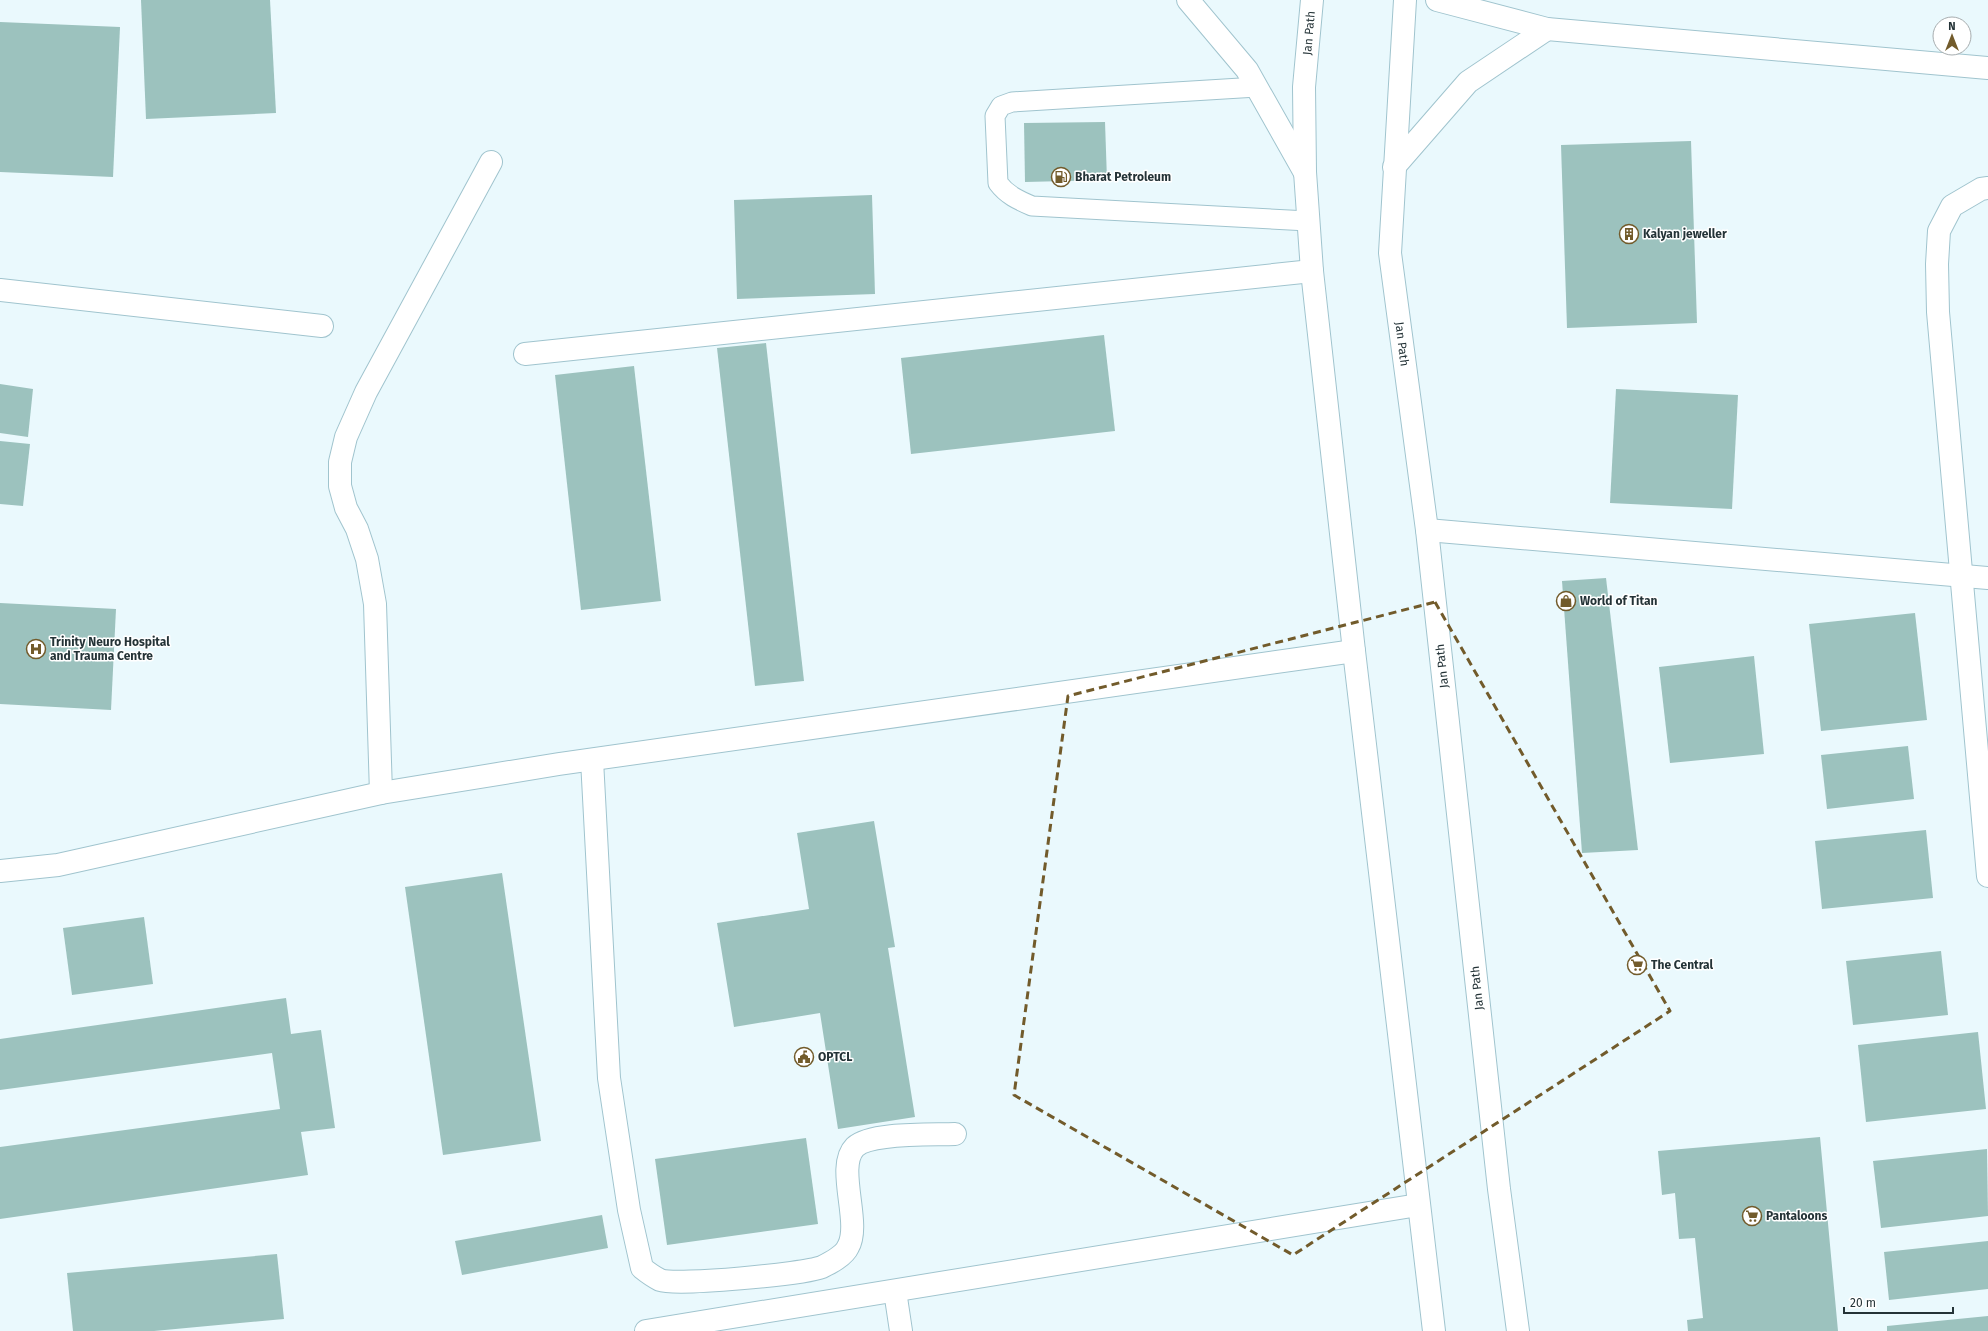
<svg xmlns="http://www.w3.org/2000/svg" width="1988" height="1331" font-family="'Fira Sans',sans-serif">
<rect width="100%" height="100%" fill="#eaf9fd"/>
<g fill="#9cc2be">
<path d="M141 0H270L276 113 146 119Z"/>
<path d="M0 22 120 27 113 177 0 172Z"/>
<path d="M1105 122 1107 180 1025 182 1024 123Z"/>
<path d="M1691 141 1697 323 1567 328 1561 145Z"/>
<path d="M872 195 875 294 737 299 734 200Z"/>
<path d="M1104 335 1115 431 911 454 901 358Z"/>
<path d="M766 343 804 681 755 686 717 348Z"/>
<path d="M634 366 661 601 581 610 555 375Z"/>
<path d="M0 384 33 389 28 437 0 433Z"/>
<path d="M1616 389 1738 395 1732 509 1610 503Z"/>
<path d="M0 441 30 444 23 506 0 504Z"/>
<path d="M1606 578 1638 850 1582 853 1562 581Z"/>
<path d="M0 603 116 609 111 710 0 704Z"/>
<path d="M1915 613 1927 720 1821 731 1809 624Z"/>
<path d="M1754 656 1764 754 1670 763 1659 667Z"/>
<path d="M1908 746 1914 799 1827 809 1821 755Z"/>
<path d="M874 821 895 947 888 948 915 1117 838 1129 820 1013 734 1027 717 923 809 909 797 833Z"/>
<path d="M1926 830 1933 898 1822 909 1815 841Z"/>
<path d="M502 873 541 1141 443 1155 405 887Z"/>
<path d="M144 917 153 984 72 995 63 928Z"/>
<path d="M1941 951 1948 1015 1853 1025 1846 961Z"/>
<path d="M286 998 291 1034 321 1030 335 1128 301 1132 308 1175 0 1219V1147L280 1109 272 1053 0 1090V1039Z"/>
<path d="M1978 1032 1986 1109 1866 1122 1858 1045Z"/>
<path d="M1820 1137 1838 1331H1688L1687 1320 1703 1318 1695 1238 1679 1239 1675 1193 1662 1195 1658 1151Z"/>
<path d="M806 1138 818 1224 667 1245 655 1159Z"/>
<path d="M1987 1149 1988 1216 1881 1228 1873 1161Z"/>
<path d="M602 1215 608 1248 462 1275 455 1241Z"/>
<path d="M1988 1241V1289L1889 1300 1884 1252Z"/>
<path d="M277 1254 284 1319 154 1331H73L67 1273Z"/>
<path d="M1988 1316V1331H1887V1326Z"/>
</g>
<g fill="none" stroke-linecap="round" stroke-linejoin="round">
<g stroke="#a0c4ce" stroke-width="21">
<path id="lane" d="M1257 87 1012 102 1001 106 995 116 998 183C1007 195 1018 200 1032 206L1308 221"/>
</g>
<g stroke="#a0c4ce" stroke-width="24">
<g id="street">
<path d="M1988 188 1981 189 1952 206 1939 231 1937 264 1938 312 1988 876"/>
<path d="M0 290 322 326"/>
<path d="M525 354 1312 271"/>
<path d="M1427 530 1988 578"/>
<path d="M592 760 609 1078 629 1210 642 1268C647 1272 654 1277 660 1280 677 1286 804 1274 822 1267 830 1263 844 1256 848 1247 862 1223 835 1167 855 1147 871 1132 932 1135 955 1134"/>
<path d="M381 793 375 604 367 559 357 529 346 508 340 486V462L346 437 366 392 491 162"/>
<path d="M0 871 58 865 381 793 559 764 1354 651"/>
<path d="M895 1291 901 1331"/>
<path d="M646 1331 1418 1205"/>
</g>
</g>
<g stroke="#a0c4ce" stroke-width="24">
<g id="secondary">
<path d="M1188 0 1247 70 1304 171"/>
<path d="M1312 0 1304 87 1305 172 1312 271 1354 651 1434 1331"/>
<path d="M1405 0 1390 253 1427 530 1499 1189 1518 1331"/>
<path d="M1437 0 1547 29 1988 68"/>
<path d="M1394 167 1468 82 1547 29"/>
</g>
</g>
<use href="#lane" stroke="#fff" stroke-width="19"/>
<use href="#street" stroke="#fff" stroke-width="22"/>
<use href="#secondary" stroke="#fff" stroke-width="22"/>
</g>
<path fill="none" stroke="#725b2b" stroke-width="3" stroke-dasharray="8 5" stroke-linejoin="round" d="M1435 602 1670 1011 1293 1255 1014 1095 1068 696Z"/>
<defs>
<g id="fuel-ring" transform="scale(1)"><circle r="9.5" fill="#fff" stroke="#725b2b" stroke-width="1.5"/><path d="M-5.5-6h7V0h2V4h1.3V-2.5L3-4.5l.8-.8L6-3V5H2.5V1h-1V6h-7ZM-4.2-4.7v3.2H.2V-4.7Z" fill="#725b2b"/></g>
<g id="building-ring" transform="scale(1)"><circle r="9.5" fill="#fff" stroke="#725b2b" stroke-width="1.5"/><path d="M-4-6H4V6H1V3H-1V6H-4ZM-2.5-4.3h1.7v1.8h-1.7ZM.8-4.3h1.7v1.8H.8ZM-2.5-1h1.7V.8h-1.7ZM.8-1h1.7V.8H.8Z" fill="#725b2b"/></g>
<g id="shop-ring" transform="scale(1)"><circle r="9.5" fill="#fff" stroke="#725b2b" stroke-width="1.5"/><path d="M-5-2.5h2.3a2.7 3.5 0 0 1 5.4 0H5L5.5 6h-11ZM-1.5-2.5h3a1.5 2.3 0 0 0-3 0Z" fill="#725b2b"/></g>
<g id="hospital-ring" transform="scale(1)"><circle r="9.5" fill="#fff" stroke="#725b2b" stroke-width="1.5"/><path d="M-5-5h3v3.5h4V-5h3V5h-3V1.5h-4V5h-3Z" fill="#725b2b"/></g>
<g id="supermarket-ring" transform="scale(1)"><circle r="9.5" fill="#fff" stroke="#725b2b" stroke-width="1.5"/><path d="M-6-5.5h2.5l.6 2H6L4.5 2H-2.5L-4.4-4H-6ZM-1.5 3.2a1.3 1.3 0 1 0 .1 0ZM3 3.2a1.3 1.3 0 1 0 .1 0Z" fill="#725b2b"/></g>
<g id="civic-ring" transform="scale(1)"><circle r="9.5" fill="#fff" stroke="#725b2b" stroke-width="1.5"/><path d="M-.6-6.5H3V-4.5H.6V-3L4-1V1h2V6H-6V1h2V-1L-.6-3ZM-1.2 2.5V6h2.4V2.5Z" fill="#725b2b"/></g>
</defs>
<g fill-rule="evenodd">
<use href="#fuel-ring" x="1061" y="177"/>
<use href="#building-ring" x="1629" y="234"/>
<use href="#shop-ring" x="1566" y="601"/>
<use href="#hospital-ring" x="36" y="649"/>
<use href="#supermarket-ring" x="1637" y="965"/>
<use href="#civic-ring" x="804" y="1057"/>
<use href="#supermarket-ring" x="1752" y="1216"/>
</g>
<g text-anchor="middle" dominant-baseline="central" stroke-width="3" stroke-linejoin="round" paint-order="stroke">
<g font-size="12" fill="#243337" stroke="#fff">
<text transform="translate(1309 33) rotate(-85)">Jan Path</text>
<text transform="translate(1402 344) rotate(83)">Jan Path</text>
<text transform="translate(1442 666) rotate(-96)">Jan Path</text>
<text transform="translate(1477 988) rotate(-96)">Jan Path</text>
</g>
<g font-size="12" font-weight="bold" fill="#243337" stroke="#fff" text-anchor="start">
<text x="1075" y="177">Bharat Petroleum</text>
<text x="1643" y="234">Kalyan jeweller</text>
<text x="1580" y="601">World of Titan</text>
<text x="50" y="642">Trinity Neuro Hospital<tspan x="50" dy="14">and Trauma Centre</tspan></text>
<text x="1651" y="965">The Central</text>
<text x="818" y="1057">OPTCL</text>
<text x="1766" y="1216">Pantaloons</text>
</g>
</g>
<g transform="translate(1952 36)"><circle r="19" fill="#ffffff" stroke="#a7adaf"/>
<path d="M0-3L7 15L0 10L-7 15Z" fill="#725b2b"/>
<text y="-6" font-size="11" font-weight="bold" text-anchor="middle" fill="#243337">N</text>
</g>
<path d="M1844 1307v6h109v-6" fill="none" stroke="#243337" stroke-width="2"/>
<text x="1850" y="1307" font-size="12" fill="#243337" stroke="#ffffff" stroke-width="3" paint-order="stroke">20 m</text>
</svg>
